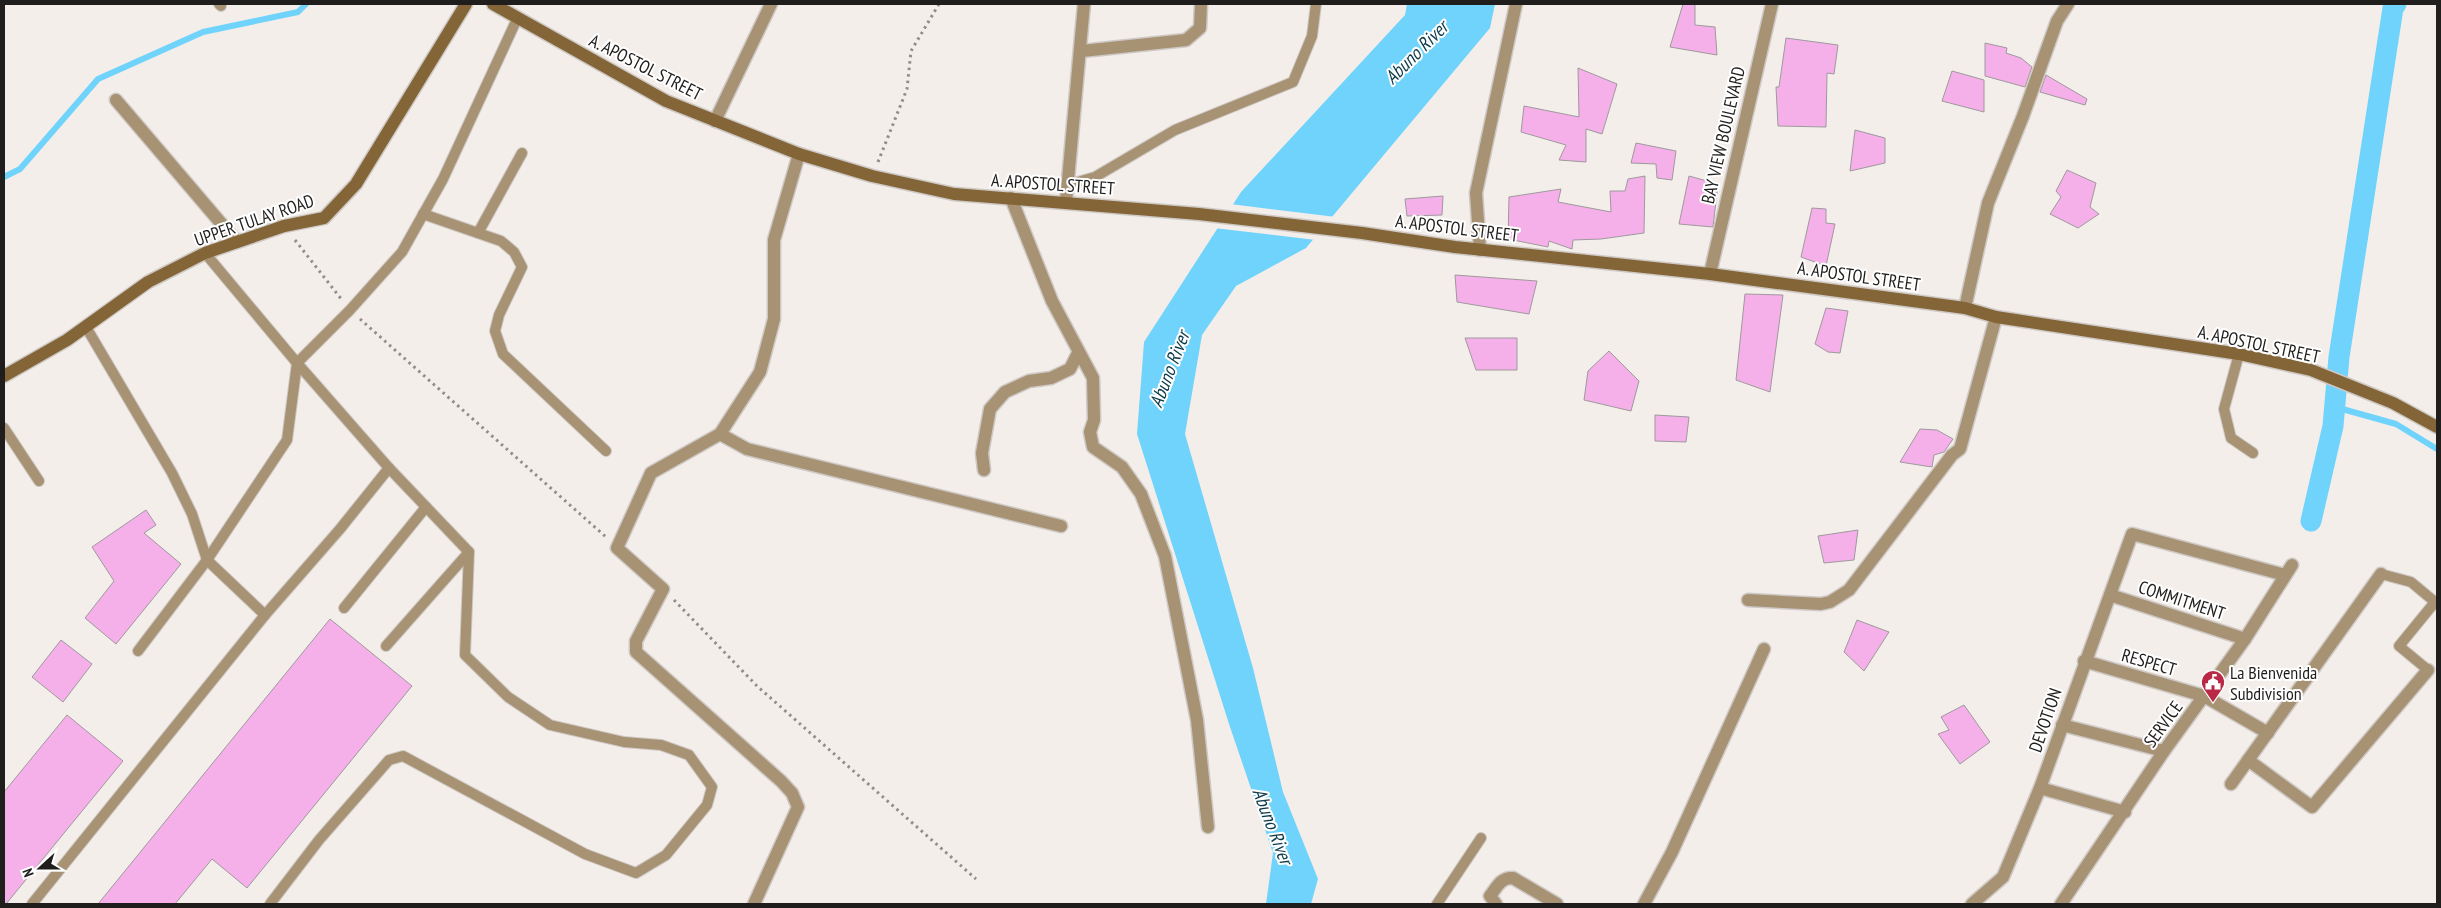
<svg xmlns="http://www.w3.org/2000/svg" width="2441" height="908" font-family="'PT Sans Narrow',sans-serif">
<rect width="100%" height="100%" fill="#f4eeea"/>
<path fill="#6fd3fb" d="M1407 4H1495L1490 28 1306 248 1236 286 1202 335 1185 434 1253 668 1283 792 1318 879 1311 904H1266L1273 853 1230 727 1137 434 1144 342 1241 192 1405 15Z"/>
<path fill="#f4eeea" d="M1230 204 1336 217 1316 240 1214 228Z"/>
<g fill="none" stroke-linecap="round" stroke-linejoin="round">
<g stroke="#6fd3fb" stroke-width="6">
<path d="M4 177 20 169 98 79 203 32 298 12 306 4"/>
<path d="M2335 407 2396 424 2437 449"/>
</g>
<path stroke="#6fd3fb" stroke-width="21" d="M2311 521 2333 426 2339 357 2393 8 2396 4"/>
</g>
<g fill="#f5b0ea" stroke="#9e999d">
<path d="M1683 4H1695V25L1715 27 1717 55 1670 47Z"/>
<path d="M1786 38 1838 45 1834 74 1827 73 1826 127 1778 126 1776 87H1779Z"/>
<path d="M1985 43 2007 48 2006 53 2021 58 2032 67 2025 87 1985 76Z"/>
<path d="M1578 68 1617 84 1602 134 1586 129V162L1559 160 1566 145 1521 132 1524 106 1579 117Z"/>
<path d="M1952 71 1984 80V112L1942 101Z"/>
<path d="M2046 75 2087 99 2085 105 2040 92Z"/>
<path d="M1855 130 1885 138V163L1850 171Z"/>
<path d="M1636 143 1676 151 1672 180 1657 178 1656 164 1631 163Z"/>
<path d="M2067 170 2096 183 2090 207 2099 214 2078 228 2050 214 2061 197 2056 191Z"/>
<path d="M1645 176 1644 233 1601 239 1573 240 1572 249 1549 241 1548 247 1508 239 1509 197 1561 189 1558 202 1611 212 1610 191H1625L1628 179Z"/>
<path d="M1689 176 1718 184 1713 227 1679 224Z"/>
<path d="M1443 196 1442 215 1407 216 1405 199Z"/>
<path d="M1812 208 1826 209V223L1835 224 1826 266 1801 257Z"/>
<path d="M1455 275 1537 281 1529 314 1457 302Z"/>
<path d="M1745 294 1783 295 1770 392 1736 380Z"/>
<path d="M1826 308 1848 311 1840 353 1828 352 1815 344Z"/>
<path d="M1465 338H1517V370H1476Z"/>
<path d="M1609 351 1639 381 1631 411 1584 400 1588 371Z"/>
<path d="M1655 415 1689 417 1686 442 1655 441Z"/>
<path d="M1920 429 1937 430 1953 439 1944 452 1934 455 1932 467 1900 462Z"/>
<path d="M146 510 156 525 144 533 181 564 116 644 85 618 114 581 92 547Z"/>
<path d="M1858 530 1854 560 1824 563 1818 536Z"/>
<path d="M330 619 412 686 247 888 212 859 175 904H98Z"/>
<path d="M1857 620 1889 632 1864 671 1844 652Z"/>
<path d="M61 640 92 664 63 702 32 677Z"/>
<path d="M1964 705 1990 742 1960 764 1938 734 1949 730 1941 717Z"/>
<path d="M67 715 123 761 6 904H4V792Z"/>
</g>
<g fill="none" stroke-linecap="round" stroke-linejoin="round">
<g stroke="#cec9c5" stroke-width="12">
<g id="lane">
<path d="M219 4 221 6"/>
<path d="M1067 185 1095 177 1175 130 1293 82 1312 36 1316 4"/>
<path d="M423 214 501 241 514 252 522 267 499 315 495 331 503 354 606 451"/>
<path d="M478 233 522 153"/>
<path d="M86 327 172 473 192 514 207 560 265 615"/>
<path d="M2239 354 2224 409 2231 438 2253 453"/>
<path d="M4 428 39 481"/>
<path d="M2381 574 2411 582 2435 602 2399 646 2428 670"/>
<path d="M344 608 426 507"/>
<path d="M386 646 469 552"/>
<path d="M138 651 207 560 287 440 297 363 350 310 402 252 443 179 517 19"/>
<path d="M32 904 265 615 340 529 389 468 297 363 205 253"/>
<path d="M270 904 319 840 389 760 403 756 585 854 636 873 666 855 707 805 712 787 689 755 661 745 624 742 550 725 508 697 465 655 469 552 389 468"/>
<path d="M1437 904 1481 838"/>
</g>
</g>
<g stroke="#cec9c5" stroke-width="15">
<g id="street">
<path d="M1082 51 1186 40 1200 28 1201 4"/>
<path d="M116 100 237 242"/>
<path d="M715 121 771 4"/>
<path d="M1011 198 1052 301 1093 378 1094 420 1090 432 1093 447 1122 467 1141 494 1165 556 1197 720 1208 827"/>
<path d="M1066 202 1084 4"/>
<path d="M1480 250 1476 193 1516 4"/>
<path d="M1710 274 1772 4"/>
<path d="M1965 308 1988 203 2023 116 2057 21 2068 4"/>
<path d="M720 434 747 449 1061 526"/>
<path d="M984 470 982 453 990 409 1005 392 1029 381 1051 378 1070 369 1078 353"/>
<path d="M2110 595 2245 639"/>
<path d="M1748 600 1821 604 1830 602 1849 590 1952 455 1960 449 1996 317"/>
<path d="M2084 661 2204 696 2268 733"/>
<path d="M2062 725 2164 751"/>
<path d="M2248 760 2312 807 2428 670"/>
<path d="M2231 784 2381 574"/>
<path d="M2040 788 2125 812"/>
<path d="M754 904 798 807 792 793 781 781 636 652V641L663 589 617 548 651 473 720 434 760 372 774 319V240L799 154"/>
<path d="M1496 904 1490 896C1497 887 1501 877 1513 878L1557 904"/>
<path d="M1644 904 1672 852 1764 649"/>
<path d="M1972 904 2003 877 2040 788 2132 534 2285 575"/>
<path d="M2061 904 2164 751 2245 639 2292 565"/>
</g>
</g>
<g stroke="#cec9c5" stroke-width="15">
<g id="secondary">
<path d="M493 4 666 101 799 154 872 176 954 194 1199 214 1362 233 1455 247 1710 274 1965 308 1996 317 2239 354 2311 370 2393 403 2437 427"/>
<path d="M4 376 67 340 148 282 205 253 284 226 324 218 356 184 466 4"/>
</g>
</g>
<g stroke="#918d8a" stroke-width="3" stroke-dasharray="2.5 4" stroke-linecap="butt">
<path d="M878 162 907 89 911 51 939 4"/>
<path d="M295 240 342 300"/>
<path d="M360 319 606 537"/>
<path d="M674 600 757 686 976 879"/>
</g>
<use href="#lane" stroke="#a79274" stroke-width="10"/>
<use href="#street" stroke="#a79274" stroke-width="12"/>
<use href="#secondary" stroke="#846537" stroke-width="12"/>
</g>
<defs>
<g id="civic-pin" transform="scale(1.25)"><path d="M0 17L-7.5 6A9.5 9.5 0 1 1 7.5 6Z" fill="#b92845" stroke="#fff"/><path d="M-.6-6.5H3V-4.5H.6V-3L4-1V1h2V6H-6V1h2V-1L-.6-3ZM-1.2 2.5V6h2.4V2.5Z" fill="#fff"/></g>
</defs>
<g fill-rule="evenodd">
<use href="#civic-pin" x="2213" y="682"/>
</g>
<g text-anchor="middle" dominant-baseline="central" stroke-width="4" stroke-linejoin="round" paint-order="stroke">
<g font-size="18" fill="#201e1d" stroke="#fff">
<text transform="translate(646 67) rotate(27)">A. APOSTOL STREET</text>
<text transform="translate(1723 135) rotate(-77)">BAY VIEW BOULEVARD</text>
<text transform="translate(1053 184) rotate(4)">A. APOSTOL STREET</text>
<text transform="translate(254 220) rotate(-19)">UPPER TULAY ROAD</text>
<text transform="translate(1457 228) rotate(7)">A. APOSTOL STREET</text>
<text transform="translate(1859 276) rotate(8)">A. APOSTOL STREET</text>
<text transform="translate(2259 344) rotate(12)">A. APOSTOL STREET</text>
<text transform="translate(2182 600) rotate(18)">COMMITMENT</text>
<text transform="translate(2149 662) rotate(16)">RESPECT</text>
<text transform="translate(2045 720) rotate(-71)">DEVOTION</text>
<text transform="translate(2163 724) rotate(-54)">SERVICE</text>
</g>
<g font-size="18" fill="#201e1d" stroke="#fff" text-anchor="start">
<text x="2230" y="672">La Bienvenida<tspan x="2230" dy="21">Subdivision</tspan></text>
</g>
<g font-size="19" font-style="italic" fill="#0d3b4b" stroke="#fff">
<text transform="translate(1416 52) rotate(-45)">Abuno River</text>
<text transform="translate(1169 369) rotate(-69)">Abuno River</text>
<text transform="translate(1273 826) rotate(69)">Abuno River</text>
</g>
</g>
<rect width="2441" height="908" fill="none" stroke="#201e1d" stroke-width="10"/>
<g transform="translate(40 868) rotate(249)" stroke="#ffffff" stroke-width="4" paint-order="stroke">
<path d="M0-4L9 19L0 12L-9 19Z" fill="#201e1d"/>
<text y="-8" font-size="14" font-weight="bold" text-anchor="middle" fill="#201e1d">N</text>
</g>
</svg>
